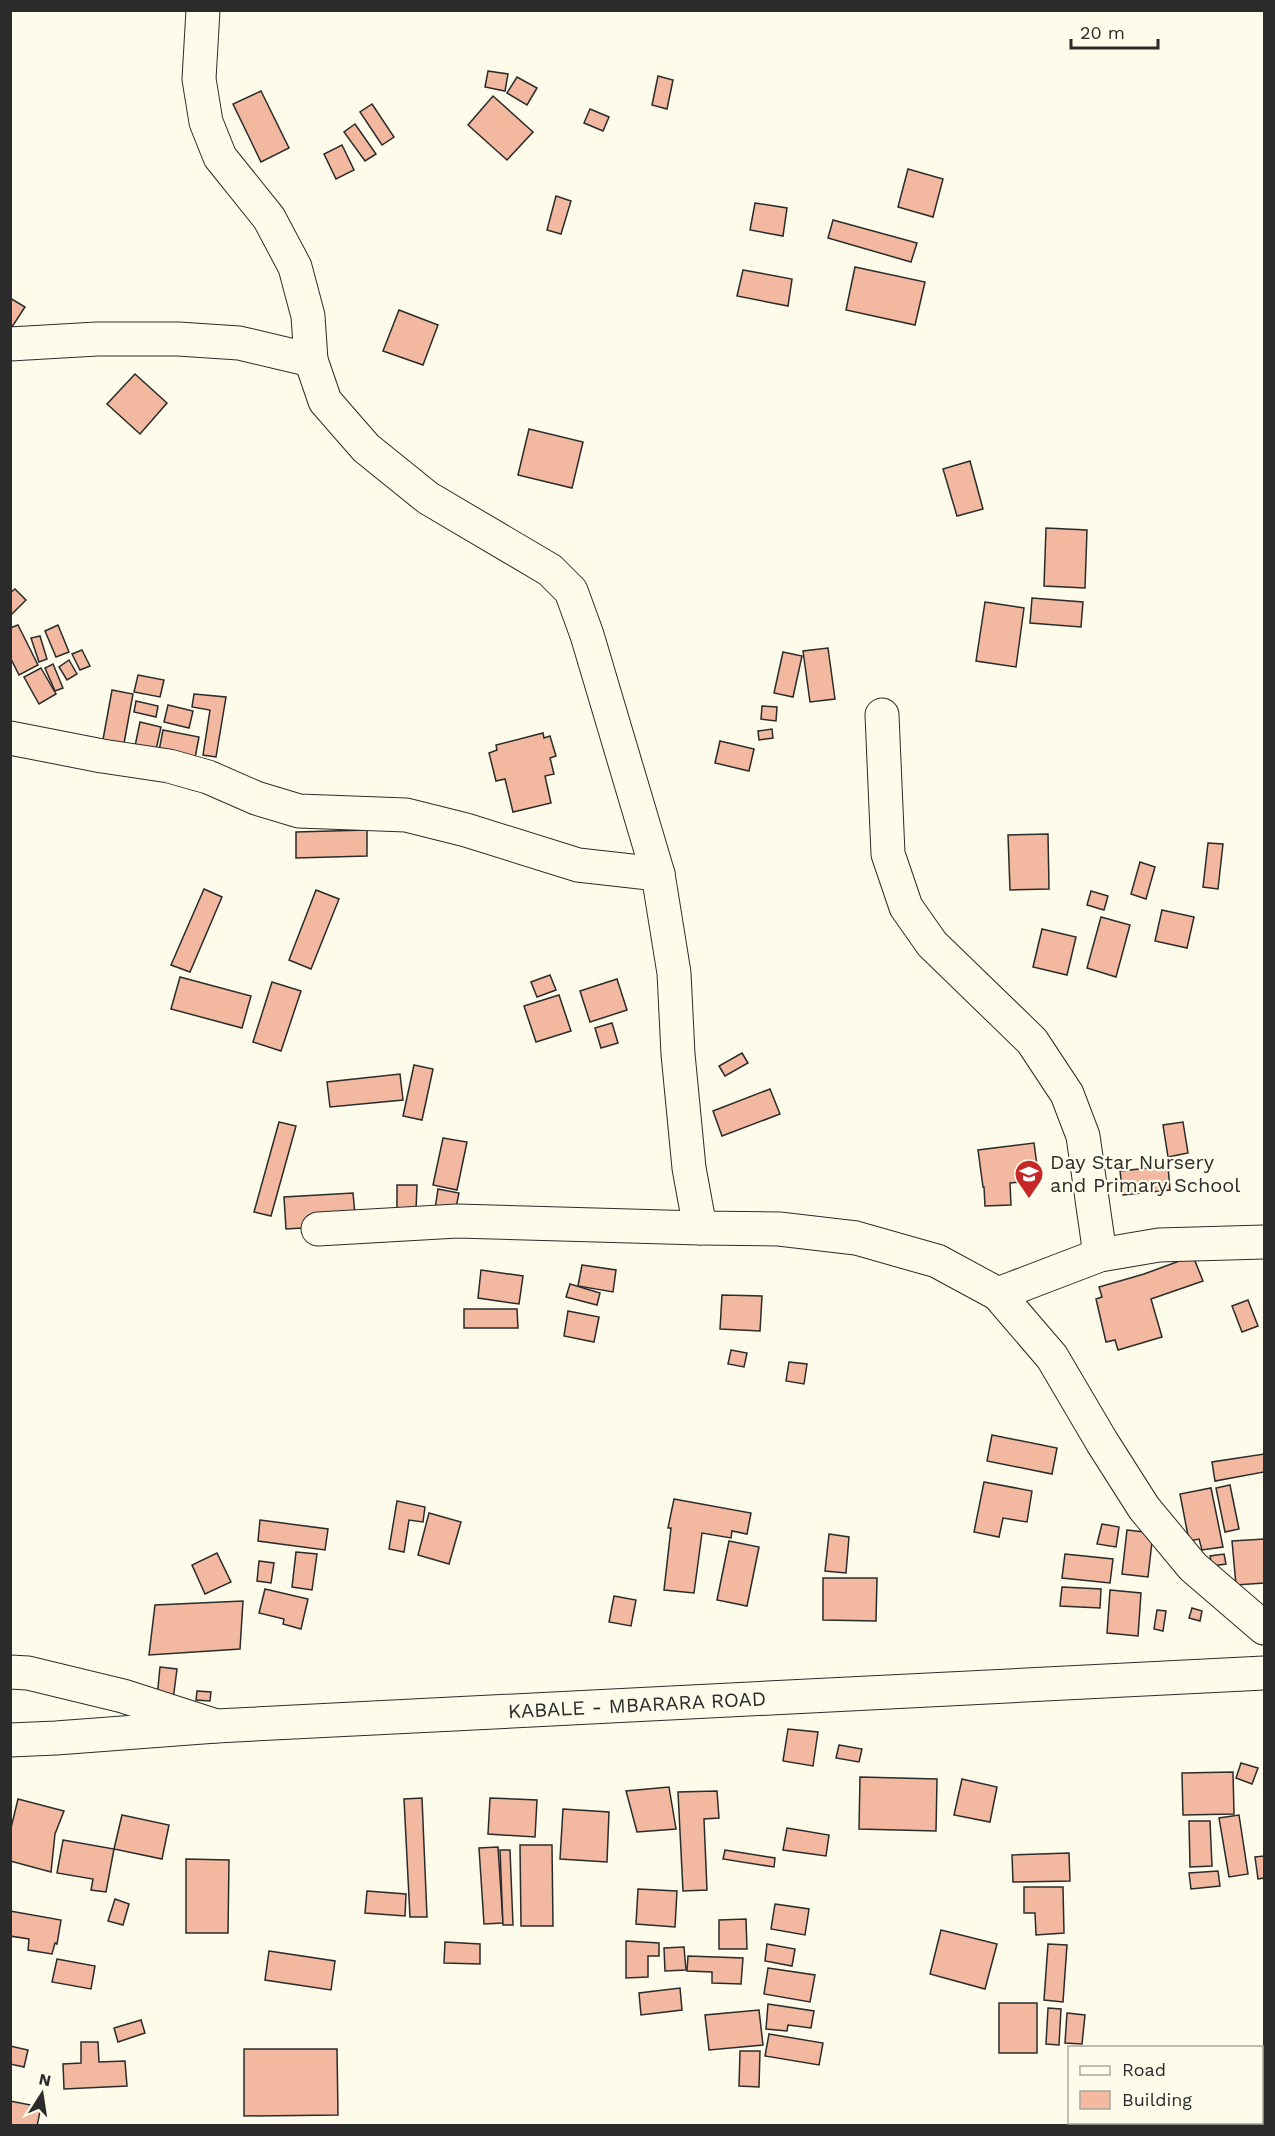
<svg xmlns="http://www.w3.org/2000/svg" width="1275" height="2136" font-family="'Work Sans',sans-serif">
<rect width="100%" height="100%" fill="#fdfbea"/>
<g fill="#f2b8a0" stroke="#2b2b2b" stroke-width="1.5">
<path d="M488 71 508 74 505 91 485 87Z"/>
<path d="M658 76 673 80 667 109 652 105Z"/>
<path d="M517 77 537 88 527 105 507 93Z"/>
<path d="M261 91 289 148 261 162 233 104Z"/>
<path d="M493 96 533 132 507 160 468 125Z"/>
<path d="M372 104 394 137 382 145 360 112Z"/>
<path d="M590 109 609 117 603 131 584 123Z"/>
<path d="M355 124 376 154 365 161 344 132Z"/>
<path d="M342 145 354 170 336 179 324 154Z"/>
<path d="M908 169 943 179 933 217 898 207Z"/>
<path d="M556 196 571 201 561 234 547 230Z"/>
<path d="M755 203 787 208 783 236 750 230Z"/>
<path d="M833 220 917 243 911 262 828 238Z"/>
<path d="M855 267 925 282 915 325 846 310Z"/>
<path d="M743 270 792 279 788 306 737 296Z"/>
<path d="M10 298 25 307 10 330Z"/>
<path d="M399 310 438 325 423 365 383 351Z"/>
<path d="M135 374 167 403 140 434 107 404Z"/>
<path d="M529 429 583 442 572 488 518 475Z"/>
<path d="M970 461 983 509 957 516 943 469Z"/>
<path d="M1046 528 1087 530 1085 588 1044 586Z"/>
<path d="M15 589 26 600 10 616V593Z"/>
<path d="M1032 598 1083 602 1081 627 1030 623Z"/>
<path d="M985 602 1024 608 1016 667 976 661Z"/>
<path d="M18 625 38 665 19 675 10 657V628Z"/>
<path d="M58 625 69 652 56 657 45 631Z"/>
<path d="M40 636 47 659 39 662 31 638Z"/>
<path d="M828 648 835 699 810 702 803 651Z"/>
<path d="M82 650 90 666 80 670 72 654Z"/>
<path d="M783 652 802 656 793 697 774 693Z"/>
<path d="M69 660 77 674 67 680 59 667Z"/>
<path d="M53 664 63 688 55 691 45 668Z"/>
<path d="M41 668 56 694 39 704 24 677Z"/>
<path d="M138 675 164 680 160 697 134 692Z"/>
<path d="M112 690 133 694 123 749 102 745Z"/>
<path d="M194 694 226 697 216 757 203 755 210 710 192 707Z"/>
<path d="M136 701 158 706 156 717 134 712Z"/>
<path d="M168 705 193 711 189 728 164 722Z"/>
<path d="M762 706 777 707 776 721 761 719Z"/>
<path d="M140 722 161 727 156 750 135 746Z"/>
<path d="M772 729 773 738 759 740 758 731Z"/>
<path d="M163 730 199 737 194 763 158 756Z"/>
<path d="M543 733 544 738 550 736 556 756 550 758 554 774 545 776 551 803 513 812 505 779 496 781 489 753 497 750 496 745Z"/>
<path d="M720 741 754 749 749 771 715 763Z"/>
<path d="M367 830V856L296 858V832Z"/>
<path d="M1048 834 1049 889 1010 890 1008 835Z"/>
<path d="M1208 843 1223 844 1218 889 1203 887Z"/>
<path d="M1140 862 1155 867 1146 899 1131 894Z"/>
<path d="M204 889 222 897 190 972 171 965Z"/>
<path d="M316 890 339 899 311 969 289 960Z"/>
<path d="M1091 891 1108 896 1104 910 1087 905Z"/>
<path d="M1162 910 1194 917 1187 948 1155 941Z"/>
<path d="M1101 917 1130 925 1116 977 1087 968Z"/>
<path d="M1042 929 1076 937 1067 975 1033 967Z"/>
<path d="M550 975 556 990 537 997 531 982Z"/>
<path d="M180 977 251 996 242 1028 171 1009Z"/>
<path d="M617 979 627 1010 590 1022 580 991Z"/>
<path d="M272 982 301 991 281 1051 253 1042Z"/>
<path d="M559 995 571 1031 536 1042 524 1006Z"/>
<path d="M612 1023 618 1043 601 1048 595 1028Z"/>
<path d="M742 1053 748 1063 725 1076 719 1066Z"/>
<path d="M414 1065 433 1069 422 1120 403 1116Z"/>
<path d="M400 1074 403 1100 330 1107 327 1082Z"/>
<path d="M770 1089 780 1114 722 1136 713 1111Z"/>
<path d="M279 1122 296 1126 271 1216 254 1212Z"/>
<path d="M1183 1122 1188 1153 1168 1157 1163 1125Z"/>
<path d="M443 1138 467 1142 457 1190 433 1185Z"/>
<path d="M1034 1143 1039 1180 1010 1183 1011 1205 985 1206 984 1187H983L978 1150Z"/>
<path d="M1168 1166 1170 1190 1123 1195 1120 1171Z"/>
<path d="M397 1185H417L416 1210 397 1209Z"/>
<path d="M438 1189 459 1193 455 1212 435 1209Z"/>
<path d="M353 1193 356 1225 286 1229 284 1197Z"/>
<path d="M1193 1256 1203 1281 1151 1299 1162 1337 1118 1350 1115 1340 1106 1342 1096 1299 1102 1297 1099 1287 1144 1274Z"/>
<path d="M582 1265 616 1270 613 1292 578 1286Z"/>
<path d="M481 1270 523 1276 519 1304 478 1298Z"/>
<path d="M570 1284 600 1293 597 1305 566 1297Z"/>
<path d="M722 1295 762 1296 760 1331 720 1329Z"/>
<path d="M1248 1300 1258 1326 1242 1332 1232 1306Z"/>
<path d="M464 1309H517L518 1328H464Z"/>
<path d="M568 1311 599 1317 594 1342 564 1336Z"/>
<path d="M731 1350 747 1353 744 1367 728 1364Z"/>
<path d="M789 1362 807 1364 804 1384 786 1381Z"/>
<path d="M992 1435 1057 1448 1052 1474 987 1461Z"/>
<path d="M1264 1454V1472L1215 1481 1212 1462Z"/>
<path d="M984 1482 1032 1491 1027 1522 1003 1518 999 1537 974 1532Z"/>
<path d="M1230 1485 1239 1529 1225 1532 1216 1488Z"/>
<path d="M1211 1488 1223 1547 1202 1550 1199 1539 1189 1541 1180 1494Z"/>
<path d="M674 1499 751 1513 747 1534 732 1531 731 1538 702 1533 694 1593 664 1590 671 1528H668Z"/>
<path d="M397 1501 425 1507 423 1522 409 1520 404 1552 389 1549Z"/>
<path d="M429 1513 461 1522 449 1564 418 1555Z"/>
<path d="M260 1520 328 1529 325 1550 258 1541Z"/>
<path d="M1102 1524 1119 1527 1116 1547 1097 1544Z"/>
<path d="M1127 1530 1153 1533 1148 1577 1122 1574Z"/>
<path d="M829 1534 849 1537 846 1573 825 1571Z"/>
<path d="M1264 1539V1583L1236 1585 1232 1541Z"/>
<path d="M729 1541 759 1547 747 1606 717 1600Z"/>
<path d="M296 1552 317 1554 312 1590 292 1587Z"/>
<path d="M217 1553 231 1582 205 1594 192 1565Z"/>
<path d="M1065 1554 1113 1559 1110 1583 1062 1578Z"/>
<path d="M1224 1554 1226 1564 1212 1566 1210 1556Z"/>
<path d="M259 1561 274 1563 271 1583 257 1581Z"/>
<path d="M823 1578H877L876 1621 823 1620Z"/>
<path d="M1062 1587 1101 1589 1100 1608 1060 1606Z"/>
<path d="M265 1589 308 1599 301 1629 283 1624 284 1619 259 1613Z"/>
<path d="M1110 1590 1141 1593 1138 1636 1107 1633Z"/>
<path d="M614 1596 636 1600 631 1626 609 1622Z"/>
<path d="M243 1601 240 1649 149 1655 155 1605Z"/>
<path d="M1192 1608 1202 1611 1200 1621 1189 1618Z"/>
<path d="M1157 1610 1166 1611 1163 1631 1154 1629Z"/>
<path d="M160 1667 177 1669 173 1700 157 1698Z"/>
<path d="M197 1691 211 1692 210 1701 196 1700Z"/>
<path d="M788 1729 818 1732 813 1766 783 1761Z"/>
<path d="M839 1745 862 1749 859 1762 836 1758Z"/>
<path d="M1241 1763 1258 1768 1252 1784 1236 1778Z"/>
<path d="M1233 1772 1234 1814 1183 1815 1182 1773Z"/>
<path d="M860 1777 937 1779 936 1831 859 1829Z"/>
<path d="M962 1779 997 1787 990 1822 954 1815Z"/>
<path d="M669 1787 676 1829 637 1832 626 1791Z"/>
<path d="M717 1791 719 1818 704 1819 707 1890 683 1891 678 1792Z"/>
<path d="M422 1798 427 1917H410L404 1799Z"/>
<path d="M490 1798 537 1800 535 1837 488 1834Z"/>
<path d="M18 1799 64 1811 55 1834 51 1872 10 1861V1832Z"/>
<path d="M563 1809 609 1812 607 1862 560 1859Z"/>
<path d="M122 1815 169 1825 162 1859 114 1849Z"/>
<path d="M1239 1815 1248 1874 1229 1877 1219 1818Z"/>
<path d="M1189 1821H1210L1212 1866 1190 1867Z"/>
<path d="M787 1828 829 1835 826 1856 783 1850Z"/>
<path d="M63 1840 114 1849 106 1892 91 1890 93 1879 57 1873Z"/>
<path d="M520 1845H552L553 1926H521Z"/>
<path d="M498 1847 503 1923 484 1924 479 1848Z"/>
<path d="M500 1850H510L513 1925H503Z"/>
<path d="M725 1850 775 1858 774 1867 723 1859Z"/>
<path d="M1069 1853 1070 1881 1013 1882 1012 1855Z"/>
<path d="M1264 1856V1878L1258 1879 1255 1857Z"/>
<path d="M186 1859 229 1860 228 1933H186Z"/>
<path d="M1218 1871 1220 1886 1191 1889 1189 1873Z"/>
<path d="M1024 1887H1063L1064 1933 1036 1935 1035 1913H1024Z"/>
<path d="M638 1889 677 1891 675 1927 636 1924Z"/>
<path d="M367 1891 406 1894 405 1916 365 1913Z"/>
<path d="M115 1899 129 1904 123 1925 108 1921Z"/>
<path d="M775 1904 809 1909 805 1935 771 1929Z"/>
<path d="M10 1911 61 1920 57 1944 55 1943 52 1954 28 1950 29 1939 10 1936Z"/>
<path d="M746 1919 747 1949H719V1920Z"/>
<path d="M941 1930 997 1944 985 1989 930 1974Z"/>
<path d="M626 1941 659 1943V1956H648V1977L626 1978Z"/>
<path d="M445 1942 480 1944V1964L444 1963Z"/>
<path d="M767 1944 795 1949 792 1966 765 1961Z"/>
<path d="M1048 1944 1067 1945 1063 2002 1044 2000Z"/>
<path d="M684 1947 686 1970 665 1971 664 1948Z"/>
<path d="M269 1951 335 1961 331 1990 265 1980Z"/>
<path d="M688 1956 743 1958 741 1984 712 1983V1972L687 1971Z"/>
<path d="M57 1959 95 1966 91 1989 52 1982Z"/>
<path d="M768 1968 815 1975 810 2002 764 1994Z"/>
<path d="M680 1988 682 2010 641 2015 639 1993Z"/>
<rect x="999" y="2003" width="38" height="50"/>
<path d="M768 2004 814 2011 811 2028 788 2025 787 2031 766 2029Z"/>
<path d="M1048 2008 1061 2009 1059 2045 1046 2044Z"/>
<path d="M759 2010 763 2045 709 2050 705 2015Z"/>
<path d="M1067 2013 1085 2015 1082 2044 1065 2043Z"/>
<path d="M141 2020 145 2033 118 2042 114 2028Z"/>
<path d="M769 2034 823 2043 819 2065 765 2056Z"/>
<path d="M81 2042H98L99 2062 125 2061 127 2086 64 2089 63 2064 81 2063Z"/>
<path d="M10 2046 28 2050 24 2067 10 2064Z"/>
<path d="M244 2049H337L338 2115 244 2116Z"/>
<path d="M740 2051H760L759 2087 739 2086Z"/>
<path d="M10 2101 41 2107 37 2126H10Z"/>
</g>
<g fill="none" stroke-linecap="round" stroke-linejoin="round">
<g stroke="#2b2b2b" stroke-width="35">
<g id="minor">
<path d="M203 10 199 79 206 122 220 157 269 218 295 267 308 316 311 360 325 401 366 448 428 498 550 570 571 591 587 635 658 874 674 973 678 1054 689 1168 700 1228 779 1229 856 1238 937 1261 998 1294 1052 1357 1102 1442 1144 1508 1193 1567 1264 1628"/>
<path d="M10 344 97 339H178L239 343 311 360"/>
<path d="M882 715 888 854 906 907 932 944 1032 1041 1067 1094 1083 1136 1100 1255"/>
<path d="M10 738 102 756 169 766 208 777 256 798 299 811 406 815 466 830 578 865 658 874"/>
<path d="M318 1229 457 1221 700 1228"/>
<path d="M998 1294 1100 1255 1159 1245 1264 1242"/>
<path d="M10 1672 28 1673 123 1696 216 1726"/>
</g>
</g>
<g stroke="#2b2b2b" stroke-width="35">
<g id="major">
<path id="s1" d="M10 1740 56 1738 216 1726 1264 1673"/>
</g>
</g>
<use href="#minor" stroke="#fdfbea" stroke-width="33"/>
<use href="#major" stroke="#fdfbea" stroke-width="33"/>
</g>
<defs>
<g id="school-pin" transform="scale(1.5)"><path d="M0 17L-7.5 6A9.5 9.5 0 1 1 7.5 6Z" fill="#c62828" stroke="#fdfbea"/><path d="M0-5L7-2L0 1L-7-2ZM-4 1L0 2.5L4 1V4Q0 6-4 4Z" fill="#fff"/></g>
</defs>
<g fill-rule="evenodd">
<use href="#school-pin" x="1029" y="1174"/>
</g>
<g text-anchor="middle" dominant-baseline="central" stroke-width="4.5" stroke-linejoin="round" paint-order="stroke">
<g font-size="20" fill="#2b2b2b" stroke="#fdfbea" text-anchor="start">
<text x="1050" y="1162">Day Star Nursery<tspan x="1050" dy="23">and Primary School</tspan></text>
</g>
<g font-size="20" fill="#2b2b2b" stroke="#fdfbea">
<text stroke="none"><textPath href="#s1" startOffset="628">KABALE - MBARARA ROAD</textPath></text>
</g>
</g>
<rect width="1275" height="2136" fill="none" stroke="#2b2b2b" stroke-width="24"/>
<rect x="1068" y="2046" width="195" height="78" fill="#fdfbea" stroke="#a9a89e" stroke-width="1.5"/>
<rect x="1080" y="2066" width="30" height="9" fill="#fdfbea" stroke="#a9a89e" stroke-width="1.5"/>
<text x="1122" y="2076" font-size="18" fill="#2b2b2b">Road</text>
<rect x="1080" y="2091" width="30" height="18" fill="#f2b8a0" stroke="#a9a89e" stroke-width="1.5"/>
<text x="1122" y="2106" font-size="18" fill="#2b2b2b">Building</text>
<g transform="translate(42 2094) rotate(12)" stroke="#fdfbea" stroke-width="4.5" paint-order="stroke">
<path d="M0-4.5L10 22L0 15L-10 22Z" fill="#2b2b2b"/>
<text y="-9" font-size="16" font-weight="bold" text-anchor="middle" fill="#2b2b2b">N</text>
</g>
<path d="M1071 39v9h87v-9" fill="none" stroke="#2b2b2b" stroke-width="3"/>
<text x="1080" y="39" font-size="18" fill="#2b2b2b" stroke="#fdfbea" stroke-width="4.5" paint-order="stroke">20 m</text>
</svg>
